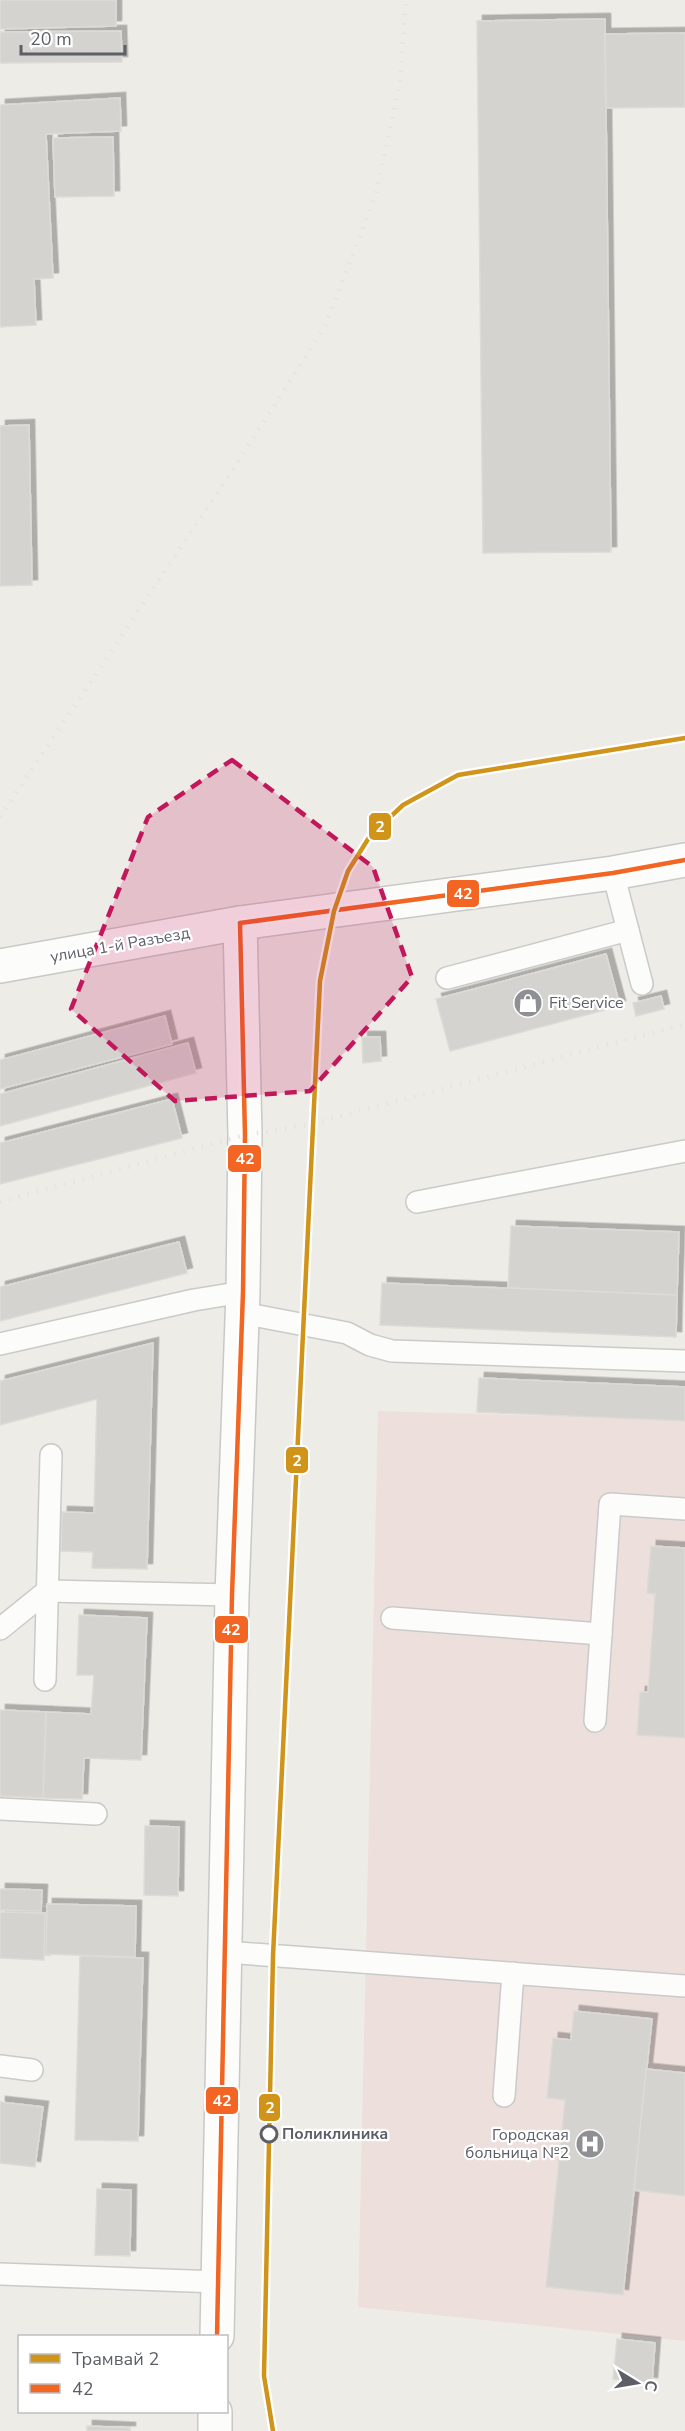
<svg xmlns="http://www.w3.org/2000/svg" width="685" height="2431" font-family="'Nunito Sans',sans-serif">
<defs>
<filter id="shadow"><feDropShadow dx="5.5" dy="-5.5" stdDeviation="0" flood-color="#0004"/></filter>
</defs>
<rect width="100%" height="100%" fill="#edece7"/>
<path fill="#ede0dc" d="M378 1411 685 1420V2341L358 2307Z"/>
<g fill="#d4d3d0" stroke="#dcdbd6" stroke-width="1.5" filter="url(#shadow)">
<path d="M0 0H116V26L0 29Z"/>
<path d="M605 19 611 552 483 553 477 21Z"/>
<path d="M121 31 122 62 0 63V32Z"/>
<path d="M685 33V107L606 108 605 34Z"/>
<path d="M120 98 121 131 46 134 53 278 34 279 36 325 0 327V105Z"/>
<path d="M113 137 114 196 55 197 53 138Z"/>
<path d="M29 425 32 585 0 586V426Z"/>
<path d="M606 954 620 1006 450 1051 436 999Z"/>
<path d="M661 996 664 1009 636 1016 633 1003Z"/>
<path d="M165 1016 172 1044 0 1089V1060Z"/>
<path d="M362 1037H380L381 1061 363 1063Z"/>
<path d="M188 1043 196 1073 0 1126V1094Z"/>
<path d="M172 1099 182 1138 0 1184V1143Z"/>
<path d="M511 1226 679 1232 677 1295 508 1288Z"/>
<path d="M179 1242 187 1273 0 1321V1287Z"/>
<path d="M382 1283 677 1295 676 1337 380 1325Z"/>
<path d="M153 1343 147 1569 92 1568 93 1552 61 1551 62 1512 94 1513 97 1399 0 1425V1381Z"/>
<path d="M479 1378 685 1387V1421L477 1412Z"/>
<path d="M651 1546 685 1548V1738L637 1735 640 1692H648L655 1594 647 1593Z"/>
<path d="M79 1615 147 1618 141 1760 84 1758 82 1799 43 1798 46 1712 91 1714 94 1675H77Z"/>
<path d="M0 1710 46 1712 43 1798 0 1796Z"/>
<path d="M145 1826 179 1827 178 1896 144 1895Z"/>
<path d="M0 1889 42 1890 41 1911 0 1910Z"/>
<path d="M47 1904 136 1906 135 1957 46 1954Z"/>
<path d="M0 1912 45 1913 44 1960 0 1958Z"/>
<path d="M80 1956 143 1958 138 2141 75 2140Z"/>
<path d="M574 2011 652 2019 623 2295 546 2287 565 2100 547 2098 553 2038 571 2040Z"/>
<path d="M646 2069 685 2073V2196L634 2190Z"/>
<path d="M0 2102 43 2107 35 2167 0 2163Z"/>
<path d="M97 2189 131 2190 130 2256 95 2255Z"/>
<path d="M617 2339 655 2343 652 2383 613 2379Z"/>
<path d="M87 2426 130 2428V2431H87Z"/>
</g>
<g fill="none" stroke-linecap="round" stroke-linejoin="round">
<g stroke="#c9cac9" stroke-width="24">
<g id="lane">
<path d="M613 873 642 984"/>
<path d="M447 978 628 930"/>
<path d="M417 1202 685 1151"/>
<path d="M242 1313 347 1333 370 1345 392 1351 685 1361"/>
<path d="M0 1344 194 1300 243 1292"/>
<path d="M392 1618 601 1634"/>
<path d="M0 1629 47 1591 232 1595"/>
<path d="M45 1680 51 1455"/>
<path d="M595 1721 610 1504 685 1509"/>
<path d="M0 1809 96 1814"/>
<path d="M225 1952 685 1986"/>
<path d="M0 2066 32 2070"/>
<path d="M504 2096 513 1973"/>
<path d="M0 2274 218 2282"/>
</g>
</g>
<g stroke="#c8c8c8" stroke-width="36">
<g id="secondary">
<path d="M0 966 240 923 613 873 685 860"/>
<path d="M217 2336 232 1595 243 1292 245 1135 240 923"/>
<path d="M215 2431V2412"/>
</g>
</g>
<use href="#lane" stroke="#fcfcfb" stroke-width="21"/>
<use href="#secondary" stroke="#fcfcfb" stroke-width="33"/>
<g stroke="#e4e4e4" stroke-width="4.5" stroke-dasharray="1.5 8" stroke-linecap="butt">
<path d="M0 817 234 468 325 327 376 194 400 83 406 0"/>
<path d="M0 1202 245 1135 312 1124 685 1024"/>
</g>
<g stroke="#fff" stroke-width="9">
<g id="bus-1">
<path d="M240 923 613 873 685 860"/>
<path d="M217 2336 232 1595 243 1292 245 1135 240 923"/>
</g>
</g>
<use href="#bus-1" stroke="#f26522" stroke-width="4.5"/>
<g stroke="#fff" stroke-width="9">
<path id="tram-1" d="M273 2431 264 2376 273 1956 320 981 334 911 348 871 370 836 403 805 458 775 685 738"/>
</g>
<use href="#tram-1" stroke="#d0941a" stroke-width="4.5"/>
</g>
<path fill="#c2185b" fill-opacity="0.2" stroke="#c2185b" stroke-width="4.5" stroke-dasharray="12 8" stroke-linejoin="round" d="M232 760 373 867 412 977 310 1091 175 1101 71 1009 148 817Z"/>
<defs>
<g id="shop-disc" transform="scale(1.5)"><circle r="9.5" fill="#8f9093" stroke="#fff"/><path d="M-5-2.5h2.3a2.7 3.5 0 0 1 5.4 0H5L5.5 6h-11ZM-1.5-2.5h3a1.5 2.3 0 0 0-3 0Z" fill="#fff"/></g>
<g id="hospital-disc" transform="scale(1.5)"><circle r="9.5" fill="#8f9093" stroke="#fff"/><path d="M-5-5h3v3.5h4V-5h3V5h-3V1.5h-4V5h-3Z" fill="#fff"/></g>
</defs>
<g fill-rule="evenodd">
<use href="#shop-disc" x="528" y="1003"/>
<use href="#hospital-disc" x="590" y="2144"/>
</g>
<circle fill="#fff" stroke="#5c5f66" stroke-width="3" cx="269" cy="2134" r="8"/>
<g text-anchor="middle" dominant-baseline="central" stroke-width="4.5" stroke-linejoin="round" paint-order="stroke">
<g font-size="16" fill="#5c5f66" stroke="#fff">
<text transform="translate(120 945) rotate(-10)">улица 1-й Разъезд</text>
</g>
<g font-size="16" fill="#5c5f66" stroke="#fff" text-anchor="start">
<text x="549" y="1003">Fit Service</text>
<text x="569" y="2135" text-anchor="end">Городская<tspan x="569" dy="18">больница №2</tspan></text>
</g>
<g font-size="16" font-weight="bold" fill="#5c5f66" stroke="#fff" text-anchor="start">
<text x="282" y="2134">Поликлиника</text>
</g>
</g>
<g stroke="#fff" stroke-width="2">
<rect x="368" y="812" width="24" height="29" rx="6" fill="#d0941a"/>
<rect x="446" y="879" width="34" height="29" rx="6" fill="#f26522"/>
<rect x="227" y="1144" width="35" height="29" rx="6" fill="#f26522"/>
<rect x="285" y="1446" width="24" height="28" rx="6" fill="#d0941a"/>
<rect x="214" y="1615" width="35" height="29" rx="6" fill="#f26522"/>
<rect x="205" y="2086" width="34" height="29" rx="6" fill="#f26522"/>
<rect x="258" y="2093" width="23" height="29" rx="6" fill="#d0941a"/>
</g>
<g font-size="16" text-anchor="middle" font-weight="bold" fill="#fff">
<text x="380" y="832">2</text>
<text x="463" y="899">42</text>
<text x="245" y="1164">42</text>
<text x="297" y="1466">2</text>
<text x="231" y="1635">42</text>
<text x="222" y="2106">42</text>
<text x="270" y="2113">2</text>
</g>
<rect x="18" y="2335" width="210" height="78" fill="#ffffff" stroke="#bebfc2" stroke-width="1.5"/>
<rect x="30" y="2354" width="30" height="9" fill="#d0941a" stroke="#bebfc2" stroke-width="1.5"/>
<text x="72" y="2365" font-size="18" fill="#5c5f66">Трамвай 2</text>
<rect x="30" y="2384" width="30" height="9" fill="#f26522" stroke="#bebfc2" stroke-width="1.5"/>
<text x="72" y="2395" font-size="18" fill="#5c5f66">42</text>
<g transform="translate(637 2383) rotate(101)" stroke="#ffffff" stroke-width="4.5" paint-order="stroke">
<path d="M0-4.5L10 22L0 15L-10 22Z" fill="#5c5f66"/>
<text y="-9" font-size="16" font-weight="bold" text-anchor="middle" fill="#5c5f66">С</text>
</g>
<path d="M21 45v9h104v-9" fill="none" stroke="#5c5f66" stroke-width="3"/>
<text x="30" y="45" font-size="18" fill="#5c5f66" stroke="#ffffff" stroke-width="4.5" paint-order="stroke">20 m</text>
</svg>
